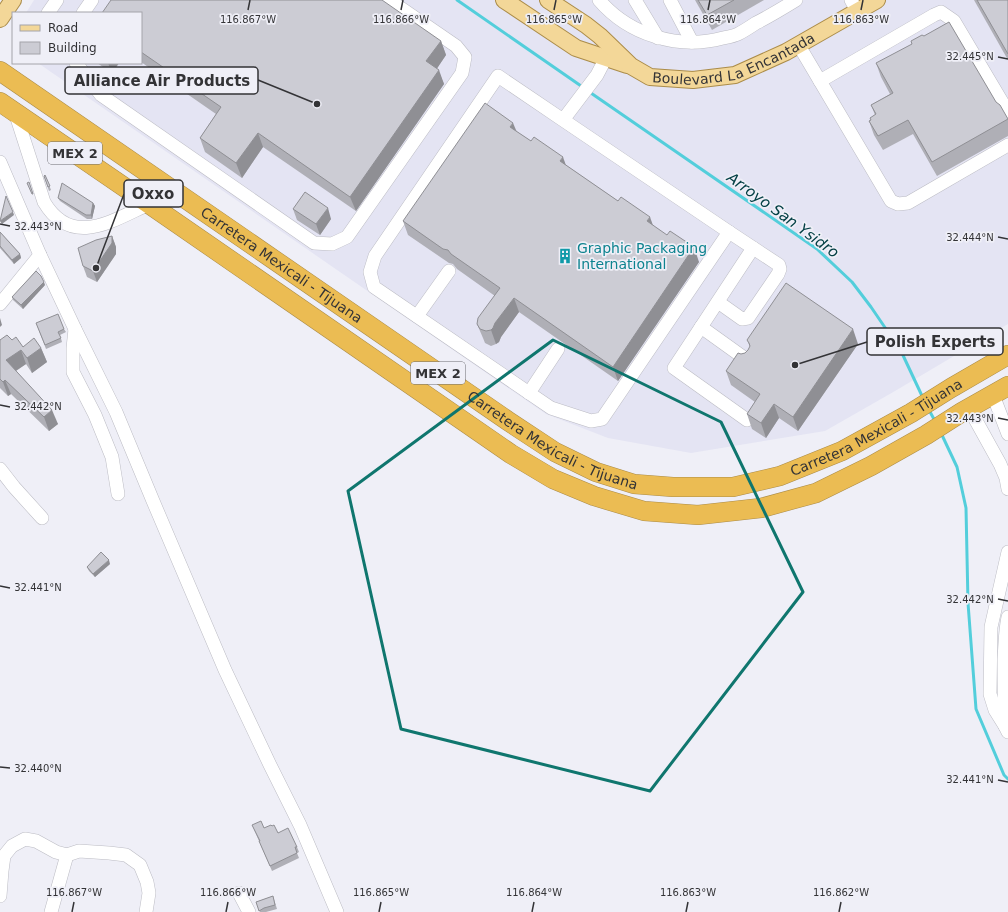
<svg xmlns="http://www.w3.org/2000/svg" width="1008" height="912" font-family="'DejaVu Sans',sans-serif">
<rect width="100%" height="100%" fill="#efeff7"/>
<path fill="#e4e4f3" d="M34 0H1008V324L895 391 825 431 691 453 608 438 546 414 340 272 38 63H141V13H26Z"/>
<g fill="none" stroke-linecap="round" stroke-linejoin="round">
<g stroke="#53cedb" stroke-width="3">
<path d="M457 0 584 88"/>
<path d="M588 91 817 249 852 282 871 307 901 351 923 398"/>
<path d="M929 410 935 421"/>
<path d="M941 433 957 467 966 508 968 603 976 709 1004 775 1008 779"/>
</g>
<g stroke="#bcbcc4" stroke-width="14">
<g id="minor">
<path d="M599 0C629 35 678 50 723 38 728 37 734 36 738 34 744 31 750 27 756 23 770 16 783 8 796 0"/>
<path d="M635 0 658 38"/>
<path d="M670 0 692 42"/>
<path d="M851 0 857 11"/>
<path d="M48 13 57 0"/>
<path d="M83 13 92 0"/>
<path d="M798 44 891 201 898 204 908 203 1008 145"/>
<path d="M76 63 101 95 314 243 332 244 347 237 462 73 465 57 456 46 389 0"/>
<path d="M820 81 934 15 941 12 954 21 1008 112"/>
<path d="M15 112 44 202C72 249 113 220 149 204"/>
<path d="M563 120 498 76 375 256 370 272 374 287 551 408 591 421 602 419 729 232 563 120 597 75 610 50"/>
<path d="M0 162 40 255 75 329 116 412 153 501 225 670 270 765 300 825 337 912"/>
<path d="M718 302 742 319 748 318 778 274 780 269 779 265 729 232"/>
<path d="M0 304 40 255"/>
<path d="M417 316 449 271"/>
<path d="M701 327 747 360"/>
<path d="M75 329 73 348V372L95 415 112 457 118 494"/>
<path d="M529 393 558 349"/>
<path d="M993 395 1008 434"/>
<path d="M969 408 1000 464 1006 478 1008 489"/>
<path d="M747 420 674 368 753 248"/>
<path d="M0 469 14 487 42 518"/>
<path d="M1008 552 991 627 990 694 995 710 1005 726 1008 732"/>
<path d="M1005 726C1004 704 1004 682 1004 660 1005 645 1005 631 1008 617"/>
<path d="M67 855 79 851 109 853 126 855 140 865 147 882 149 893 146 912"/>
<path d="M239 893 249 912"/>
<path d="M0 896 2 871 4 856 12 846 25 839 36 841 56 852 67 855"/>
<path d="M51 912 67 855"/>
</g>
</g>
<g stroke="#ab8c49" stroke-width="18">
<g id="major">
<path d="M504 0 576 48 627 65"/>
<path id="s1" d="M548 0 586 25 600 36 631 66 650 77 693 80 735 75 786 52 877 0"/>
<path d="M0 19 13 0"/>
</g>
</g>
<g stroke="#ab8c49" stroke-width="20">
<g id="highway">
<path id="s2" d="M0 71 508 421 555 452 596 472 634 484 673 487H733L780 476 842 451 911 413 951 388 1008 355"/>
<path d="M0 102 149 204 511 454 553 479 594 496 644 511 698 515 761 508 816 493 871 466 926 435 962 412 1008 386"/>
</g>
</g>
<use href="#minor" stroke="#fff" stroke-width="13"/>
<use href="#major" stroke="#f3d798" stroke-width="16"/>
<use href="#highway" stroke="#ebbc53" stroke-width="19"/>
</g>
<g fill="#afafb6">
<path d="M695 0H764L712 30Z"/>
<path d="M974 0H1008V60Z"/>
<path d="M141 13 441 41 446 55 437 68 444 84 356 211 263 147 242 178 205 152 200 138 216 114 141 62Z"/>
<path d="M97 63H119L112 73Z"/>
<path d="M876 63 996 102 1008 119V136L937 176 913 134 883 150 874 135 869 121 871 120 875 115 871 105 890 94 881 77Z"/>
<path d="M516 131 618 201 652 225 699 262 618 381 519 312 501 337 499 342 496 344 491 346 485 343 483 338 477 324 495 296 457 269 453 264 449 263 408 235 403 221Z"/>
<path d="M45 175 51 190 49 191 44 176Z"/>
<path d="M58 198 93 203 95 206 92 219H87L60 201Z"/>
<path d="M293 209 331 219 320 235 297 220Z"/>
<path d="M0 232 20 254 21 258 14 264 0 248Z"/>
<path d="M112 236 116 247V254L97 282 87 277 83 266Z"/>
<path d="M45 285 23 309 13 300 12 297Z"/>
<path d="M36 323 64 329 66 332 60 335 62 342 46 349Z"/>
<path d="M0 340H12L23 347 41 348 47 362 32 373 26 364 16 371 58 424 49 431 11 394 8 396 0 388Z"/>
<path d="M747 340 858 344 798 431 779 418 766 438 752 429 747 414 755 402 731 385 726 371 741 354 745 353 748 350 750 347Z"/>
<path d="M110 564 95 577 89 571 87 567Z"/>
<path d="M252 825 264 828 278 833 297 847 299 852 297 853 299 858 272 871Z"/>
<path d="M273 896 277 909 266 912H260L256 902Z"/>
</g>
<g fill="#8f8f94">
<path d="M441 41 446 55 432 76 426 61Z"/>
<path d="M108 63H119L112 73Z"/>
<path d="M439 70 444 84 356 211 350 197Z"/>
<path d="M513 123 519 137 510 127Z"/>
<path d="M258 133 263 147 242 178 236 163Z"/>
<path d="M563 157 568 171 560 161Z"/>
<path d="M93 203 95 206 92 219 91 215Z"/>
<path d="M328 208 331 219 320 235 316 224Z"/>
<path d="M13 212 14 215 2 224 0 221Z"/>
<path d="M650 217 655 231 647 221Z"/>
<path d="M112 236 116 247V254L97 282 93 271Z"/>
<path d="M694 247 699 262 618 381 613 367Z"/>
<path d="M20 254 21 258 14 264 12 260Z"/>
<path d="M44 282 45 285 23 309 21 305Z"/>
<path d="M514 298 519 312 501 337 499 342 496 344 491 330 495 323Z"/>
<path d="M0 318 2 325 0 327Z"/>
<path d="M853 329 858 344 798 431 793 417Z"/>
<path d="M41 348 47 362 32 373 27 358Z"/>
<path d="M21 350 26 364 11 374 6 360Z"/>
<path d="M5 380 11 394 8 396 3 382Z"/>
<path d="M774 404 779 418 766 438 761 423Z"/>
<path d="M52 410 58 424 49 431 44 417Z"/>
<path d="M109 560 110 564 95 577 93 574Z"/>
</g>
<g fill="#ccccd4" stroke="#8f8f94">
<path d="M111 0H382L441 41 426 61 439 70 350 197 258 133 236 163 200 138 221 107 141 52V13H102Z"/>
<path d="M698 0H734L707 15Z"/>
<path d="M977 0H1008V54Z"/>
<path d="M949 22 996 102 1000 105 1008 119 932 162 908 120 878 136 869 121 871 120 870 118 876 114 871 105 893 93 876 63 912 44 911 41 922 35 924 36Z"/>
<path d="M485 103 513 123 510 127 531 141 534 137 563 157 560 161 618 201 621 197 650 217 647 221 667 235 670 231 694 247 613 367 514 298 495 323 493 328 491 330 486 331 480 329 477 324 478 318 500 288 451 254 448 250 443 249 403 221Z"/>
<path d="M45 175 50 186 48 187 44 176Z"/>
<path d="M29 182 33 194H32L27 183Z"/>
<path d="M62 183 93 203 91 215H86L58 198Z"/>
<path d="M305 192 328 208 316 224 293 209Z"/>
<path d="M6 196 13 212 0 221Z"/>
<path d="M0 232 20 254 12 260 0 246Z"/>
<path d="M112 236V243L93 271 83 266 78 248 96 240Z"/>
<path d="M36 271 41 276 44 282 21 305 12 297Z"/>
<path d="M786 283 853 329 793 417 774 404 761 423 747 414 760 394 726 371 738 353 741 354 745 353 748 350 750 346 749 343 747 340Z"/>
<path d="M58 314 64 329 58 332 61 338 45 345 36 323Z"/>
<path d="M7 335 12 340 16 337 23 347 34 338 41 348 27 358 21 350 6 360 52 410 44 417 5 380 3 382 0 379V340Z"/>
<path d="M101 552 109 560 93 574 87 567Z"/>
<path d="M261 821 264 828 271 825 272 826 274 825 278 833 288 828 297 847H295L297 853 270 866 259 841H260L252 825Z"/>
<path d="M273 896 275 905 264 908 259 911 256 902Z"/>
</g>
<path fill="none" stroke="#0f766e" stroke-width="3" stroke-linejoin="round" d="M553 340 721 422 803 592 650 791 401 729 348 491Z"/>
<path fill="none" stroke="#333336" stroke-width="1.5" d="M248 10 250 0M401 10 403 0M554 10 556 0M708 10 710 0M861 10 863 0M998 57 1008 59M0 224 10 226M998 237 1008 239M0 405 10 407M998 418 1008 420M0 586 10 588M998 599 1008 601M0 767 10 768M998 780 1008 782M72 912 74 902M226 912 228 902M379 912 381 902M532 912 534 902M686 912 688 902M839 912 841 902"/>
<defs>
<g id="building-bare" transform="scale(1.2)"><path d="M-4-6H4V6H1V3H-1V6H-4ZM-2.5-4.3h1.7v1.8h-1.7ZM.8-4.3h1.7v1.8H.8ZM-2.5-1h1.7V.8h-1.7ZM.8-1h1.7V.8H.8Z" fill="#0f9aa8" stroke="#efeff7" stroke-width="2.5" paint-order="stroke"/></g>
</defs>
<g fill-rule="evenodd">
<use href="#building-bare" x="565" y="256"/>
</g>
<g text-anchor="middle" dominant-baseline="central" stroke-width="3.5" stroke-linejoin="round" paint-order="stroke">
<g fill="#efeff7" stroke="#6b6b70" stroke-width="1">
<rect x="48" y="142" width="54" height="22" rx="3"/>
<rect x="411" y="362" width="54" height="22" rx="3"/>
</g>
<g font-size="13" font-weight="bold" fill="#333336">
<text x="75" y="153">MEX 2</text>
<text x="438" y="373">MEX 2</text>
</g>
<g font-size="14" fill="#333336" stroke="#efeff7">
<text stroke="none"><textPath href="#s1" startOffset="216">Boulevard La Encantada</textPath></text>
<text stroke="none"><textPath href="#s2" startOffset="342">Carretera Mexicali - Tijuana</textPath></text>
<text stroke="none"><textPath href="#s2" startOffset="1014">Carretera Mexicali - Tijuana</textPath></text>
<text stroke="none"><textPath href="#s2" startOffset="666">Carretera Mexicali - Tijuana</textPath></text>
</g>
<g font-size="14" fill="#0d838f" stroke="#efeff7" text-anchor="start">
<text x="577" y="248">Graphic Packaging<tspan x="577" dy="16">International</tspan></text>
</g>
<g font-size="15" font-style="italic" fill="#044045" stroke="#efeff7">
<text transform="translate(783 215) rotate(36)">Arroyo San Ysidro</text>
</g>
</g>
<g font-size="10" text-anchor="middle" fill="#333336" stroke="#efeff7" stroke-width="3.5" stroke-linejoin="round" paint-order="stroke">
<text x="248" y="23">116.867°W</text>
<text x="401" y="23">116.866°W</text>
<text x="554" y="23">116.865°W</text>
<text x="708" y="23">116.864°W</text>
<text x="861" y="23">116.863°W</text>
<text x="970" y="60">32.445°N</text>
<text x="38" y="230">32.443°N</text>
<text x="970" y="241">32.444°N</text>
<text x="38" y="410">32.442°N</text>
<text x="970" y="422">32.443°N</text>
<text x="38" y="591">32.441°N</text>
<text x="970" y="603">32.442°N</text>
<text x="38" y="772">32.440°N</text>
<text x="970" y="783">32.441°N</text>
<text x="74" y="896">116.867°W</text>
<text x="228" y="896">116.866°W</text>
<text x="381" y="896">116.865°W</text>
<text x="534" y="896">116.864°W</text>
<text x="688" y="896">116.863°W</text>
<text x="841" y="896">116.862°W</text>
</g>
<path fill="none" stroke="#333336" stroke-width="1.5" d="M317 104L258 80M96 268L124 194M795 365L867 342"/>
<g fill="#333336" stroke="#efeff7" stroke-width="1.5">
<circle cx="317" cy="104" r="4"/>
<circle cx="96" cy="268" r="4"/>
<circle cx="795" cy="365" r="4"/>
</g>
<g fill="#efeff7" stroke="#333336" stroke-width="1.5">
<rect x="65" y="67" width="193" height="27" rx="4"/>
<rect x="124" y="180" width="59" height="27" rx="4"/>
<rect x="867" y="328" width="136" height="27" rx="4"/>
</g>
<g font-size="15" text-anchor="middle" font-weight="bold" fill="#333336">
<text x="162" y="86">Alliance Air Products</text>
<text x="153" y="199">Oxxo</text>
<text x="935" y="347">Polish Experts</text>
</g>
<rect x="12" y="12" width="130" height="52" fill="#efeff7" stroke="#a4a4aa"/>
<rect x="20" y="25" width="20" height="6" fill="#f3d798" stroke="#a4a4aa"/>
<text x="48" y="32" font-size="12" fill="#333336">Road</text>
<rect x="20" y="42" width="20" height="12" fill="#ccccd4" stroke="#a4a4aa"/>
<text x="48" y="52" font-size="12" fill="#333336">Building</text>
</svg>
